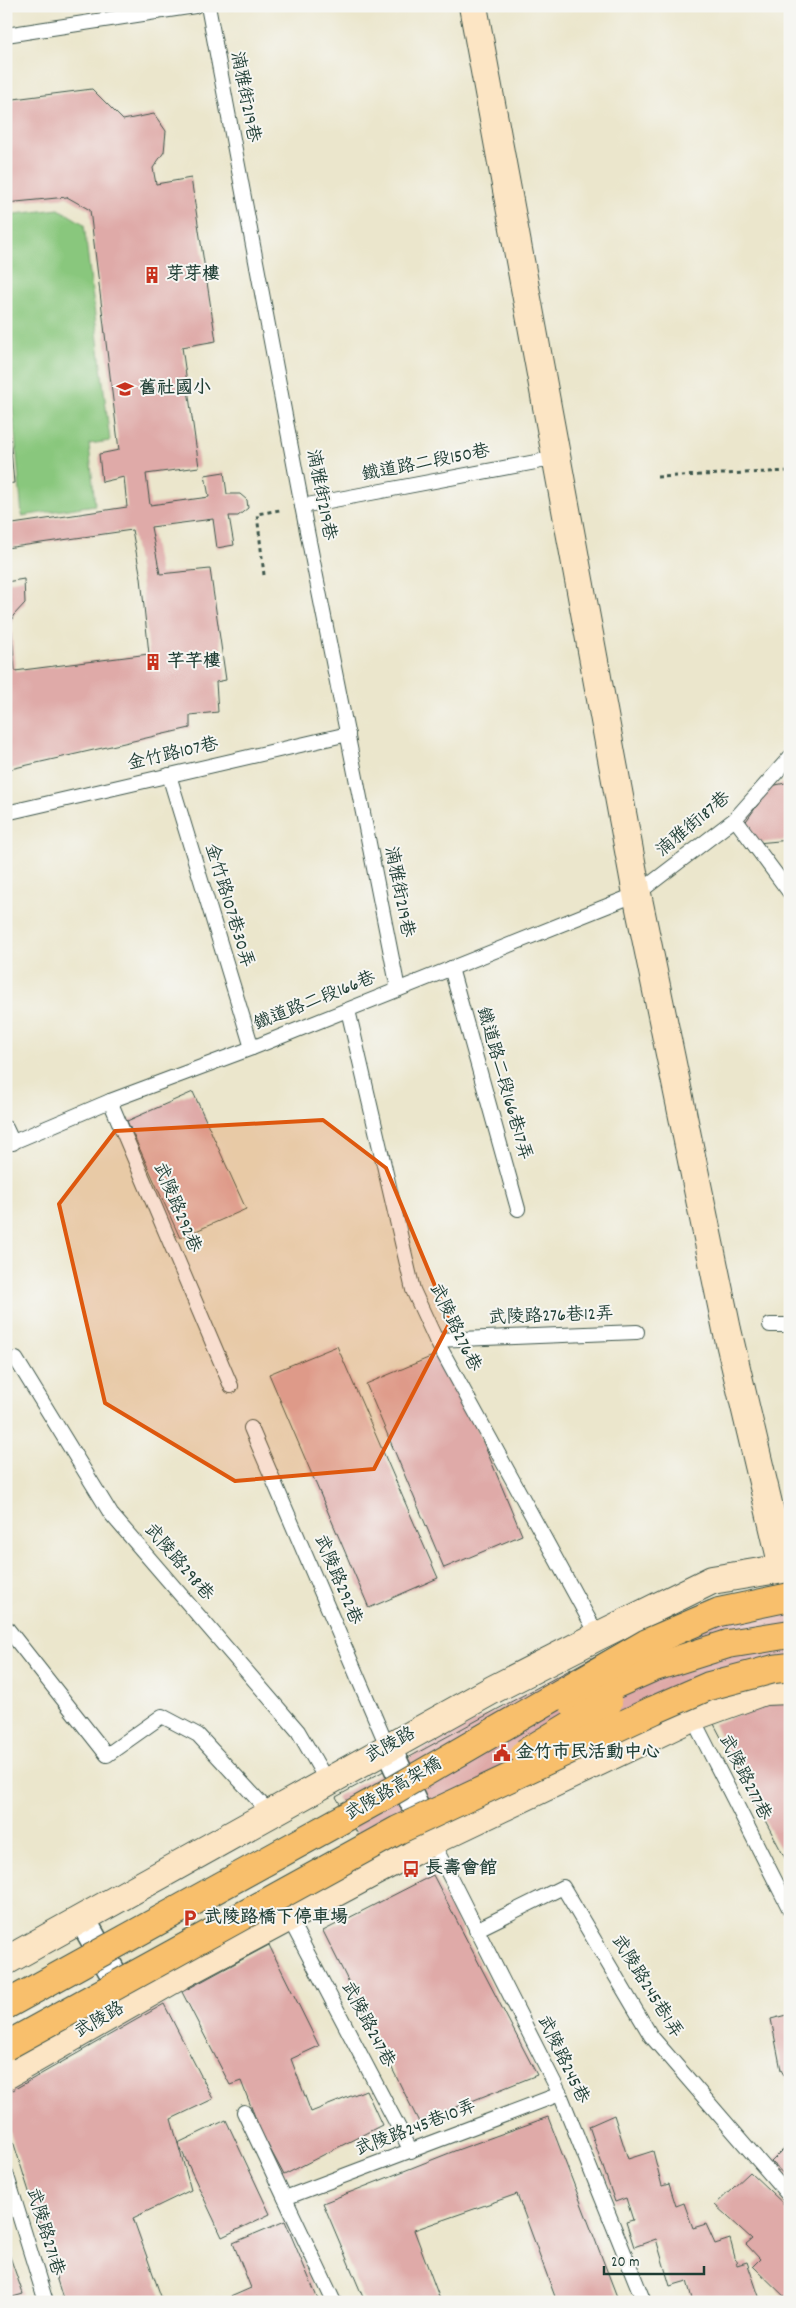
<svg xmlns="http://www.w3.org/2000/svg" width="796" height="2308" font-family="Dekko,'LXGW WenKai TC',sans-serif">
<rect width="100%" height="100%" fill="#f6f6f2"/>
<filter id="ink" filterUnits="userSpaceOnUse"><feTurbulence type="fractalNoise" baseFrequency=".02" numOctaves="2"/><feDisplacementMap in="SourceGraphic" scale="10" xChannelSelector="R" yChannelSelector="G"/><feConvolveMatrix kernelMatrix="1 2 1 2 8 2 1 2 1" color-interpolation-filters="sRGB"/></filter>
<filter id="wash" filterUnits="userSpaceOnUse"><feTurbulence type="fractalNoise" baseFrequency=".0096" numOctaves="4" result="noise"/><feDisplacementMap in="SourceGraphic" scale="20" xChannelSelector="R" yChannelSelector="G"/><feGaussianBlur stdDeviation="1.12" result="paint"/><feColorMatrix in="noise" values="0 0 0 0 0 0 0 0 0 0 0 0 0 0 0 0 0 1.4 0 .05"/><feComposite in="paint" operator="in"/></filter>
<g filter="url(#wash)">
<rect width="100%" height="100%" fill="#ebe6cc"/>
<path fill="#89c77d" stroke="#548258" d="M59 209 84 224 110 441 89 444 95 505 22 516 9 364H6V215Z"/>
<g id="blocks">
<g fill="#dfaaa8">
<path d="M92 89 123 120 154 114 166 131 164 152 153 168 156 184 191 178 216 341 182 347 199 467 146 474 150 505 209 497 205 475 224 472 227 494H240L247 500 248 508 238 516H229L234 545 217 548 213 519 151 527 160 574 210 569 226 680 216 682 218 712 190 715V728L6 770V582L24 579 25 603 13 616 11 624 15 671 149 654 141 578 132 530 6 548V525L127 507 124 477 102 482 99 454 119 450 90 210 67 197 6 203V100Z"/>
<path d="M6 394 14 483 6 484Z"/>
<path d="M790 782V840L757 843 744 824 771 786Z"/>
<path d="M193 1092 246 1209 180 1238 127 1121Z"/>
<path d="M337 1346 438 1578 369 1608 269 1374Z"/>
<path d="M445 1351 522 1535 444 1568 366 1384Z"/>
<path d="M778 1586 790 1615V1680L372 1858 336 1797 634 1635 708 1601Z"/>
<path d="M783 1697 790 1714V1861L787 1862 714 1724Z"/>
<path d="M433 1875 537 2075 419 2122 323 1931Z"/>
<path d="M269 1945 319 2046 291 2059 311 2112 366 2090 382 2125 284 2175 261 2132 241 2081 230 2085 182 1992Z"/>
<path d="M164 2004 213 2099 171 2119 191 2190 133 2218 163 2302H64L6 2119V2094Z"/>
<path d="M790 2014V2085L781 2070 771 2019Z"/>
<path d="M614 2115 628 2159 653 2151 662 2186 669 2184 676 2206 684 2203 693 2228 706 2224 715 2244 730 2239 737 2265 747 2262 761 2302H684L692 2299 687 2281 670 2286 656 2239 634 2247 626 2222 633 2220 626 2198 615 2202 589 2126Z"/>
<path d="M548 2117 619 2302H557L517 2194 414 2230 441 2302H365L323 2203 457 2150Z"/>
<path d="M226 2120 270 2214 222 2237 178 2143Z"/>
<path d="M790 2143V2180L771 2162Z"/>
<path d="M750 2172 790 2210V2302L753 2266 760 2259 746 2244 752 2239 715 2205Z"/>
<path d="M285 2221 319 2302H219L251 2288 233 2243Z"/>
<path d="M8 2251 23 2294 6 2299V2252Z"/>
</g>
</g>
</g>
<g filter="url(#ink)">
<use href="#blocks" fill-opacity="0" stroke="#3e564b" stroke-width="1"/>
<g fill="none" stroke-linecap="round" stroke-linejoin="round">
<g stroke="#3e564b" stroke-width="16">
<g id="lane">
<path d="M208 6 302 506 398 989"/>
<path d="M6 35 195 6"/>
<path d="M302 506 557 458"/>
<path d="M169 775 252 1048"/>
<path d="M6 813 348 734"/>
<path d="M735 819 790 893"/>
<path d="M451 968 518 1209"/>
<path d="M348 1010 413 1290 436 1340 598 1636"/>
<path d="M110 1101 231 1386"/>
<path d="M6 1128 13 1143"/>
<path d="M6 1145 110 1101 252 1048 637 894 735 819 790 757"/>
<path d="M770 1325H790"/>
<path d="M436 1340 637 1332"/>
<path d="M16 1359 111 1514 298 1731 327 1781"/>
<path d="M251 1428 388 1748"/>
<path d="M6 1627 107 1755 162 1716 198 1735 270 1813"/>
<path d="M692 1717 790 1910"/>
<path d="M432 1841 560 2094 644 2302"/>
<path d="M289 1918 411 2151"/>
<path d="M476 1930 563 1887 651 2036 790 2197"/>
<path d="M244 2112 334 2302"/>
<path d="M6 2173 46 2302"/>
<path d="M285 2198 560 2094"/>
</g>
</g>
<g stroke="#3e564b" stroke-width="29">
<g id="street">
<path d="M388 1748 430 1838"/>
<path d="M82 1919 130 2003"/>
</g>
</g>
<g stroke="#3e564b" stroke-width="30">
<g id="secondary">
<path d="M473 6 637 894 727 1330 783 1567 790 1586"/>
<path d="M6 1961 494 1689 598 1636 712 1580 790 1567"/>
<path d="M6 2075 179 1976 432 1841 692 1717 764 1691 790 1690"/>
</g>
</g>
<g stroke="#3e564b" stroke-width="30">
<path id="highway" d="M728 1644 790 1634"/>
</g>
<g stroke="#3e564b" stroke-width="3" stroke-dasharray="4 4" stroke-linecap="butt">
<path d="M657 477 790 471"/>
<path d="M264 575 257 514 280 510"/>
</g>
<use href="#lane" stroke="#fff" stroke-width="14"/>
<use href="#street" stroke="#fff" stroke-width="26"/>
<use href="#secondary" stroke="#fce5c4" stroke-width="28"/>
<use href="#highway" stroke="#f8bf6c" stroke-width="28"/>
<g stroke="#3e564b" stroke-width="30" stroke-linecap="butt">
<g id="highway-bridge">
<path d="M573 1703 652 1668 728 1644"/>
<path d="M525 1753 608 1703"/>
<path d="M6 2005 377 1800 647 1643 719 1612 790 1597"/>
<path d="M6 2046 398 1830 654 1710 709 1686 774 1669 790 1667"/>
</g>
</g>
<use href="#highway-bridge" stroke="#f8bf6c" stroke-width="28"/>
</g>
</g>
<path fill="#de580e" fill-opacity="0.2" stroke="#de580e" stroke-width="4" stroke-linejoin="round" d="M323 1120 386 1168 450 1322 374 1469 235 1481 105 1403 59 1204 115 1131Z"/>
<defs>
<g id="building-bare" transform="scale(1.35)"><path d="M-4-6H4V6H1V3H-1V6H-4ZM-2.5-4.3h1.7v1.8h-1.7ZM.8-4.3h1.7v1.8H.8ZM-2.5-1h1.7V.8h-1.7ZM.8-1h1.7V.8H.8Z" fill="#c8321e" stroke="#f6f6f2" stroke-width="2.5" paint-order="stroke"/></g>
<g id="school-bare" transform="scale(1.35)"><path d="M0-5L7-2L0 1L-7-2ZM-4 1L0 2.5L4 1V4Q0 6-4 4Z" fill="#c8321e" stroke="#f6f6f2" stroke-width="2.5" paint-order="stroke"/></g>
<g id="civic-bare" transform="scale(1.35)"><path d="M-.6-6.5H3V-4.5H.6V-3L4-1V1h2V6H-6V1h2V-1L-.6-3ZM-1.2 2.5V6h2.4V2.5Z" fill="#c8321e" stroke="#f6f6f2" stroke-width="2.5" paint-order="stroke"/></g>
<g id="bus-bare" transform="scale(1.35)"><path d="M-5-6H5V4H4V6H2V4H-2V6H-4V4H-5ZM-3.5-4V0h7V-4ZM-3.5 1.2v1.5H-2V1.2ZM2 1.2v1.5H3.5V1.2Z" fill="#c8321e" stroke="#f6f6f2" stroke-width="2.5" paint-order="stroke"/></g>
<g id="parking-bare" transform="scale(1.35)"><path d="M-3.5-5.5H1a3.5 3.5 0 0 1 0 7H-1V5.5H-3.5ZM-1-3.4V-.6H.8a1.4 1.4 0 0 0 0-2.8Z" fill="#c8321e" stroke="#f6f6f2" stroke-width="2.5" paint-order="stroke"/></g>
</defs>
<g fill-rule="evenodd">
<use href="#building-bare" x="152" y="275"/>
<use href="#school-bare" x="125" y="389"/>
<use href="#building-bare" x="153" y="662"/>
<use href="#civic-bare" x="502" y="1753"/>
<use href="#bus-bare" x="411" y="1869"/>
<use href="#parking-bare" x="190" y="1918"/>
</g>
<g text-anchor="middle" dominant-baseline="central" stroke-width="4" stroke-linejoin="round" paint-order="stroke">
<g font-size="18" fill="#1f3d34" stroke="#f6f6f2">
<text transform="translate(244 97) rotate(79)">湳雅街219巷</text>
<text transform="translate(426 464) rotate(-11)">鐵道路二段150巷</text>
<text transform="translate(320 495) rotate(79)">湳雅街219巷</text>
<text transform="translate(173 755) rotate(-13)">金竹路107巷</text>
<text transform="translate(694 825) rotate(-40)">湳雅街187巷</text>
<text transform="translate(398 892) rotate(79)">湳雅街219巷</text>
<text transform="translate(228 906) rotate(73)">金竹路107巷30弄</text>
<text transform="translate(315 1002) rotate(-22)">鐵道路二段166巷</text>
<text transform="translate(503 1084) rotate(74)">鐵道路二段166巷17弄</text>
<text transform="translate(176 1208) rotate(67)">武陵路292巷</text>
<text transform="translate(551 1317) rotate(-2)">武陵路276巷12弄</text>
<text transform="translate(454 1328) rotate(64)">武陵路276巷</text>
<text transform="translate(178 1563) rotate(49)">武陵路298巷</text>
<text transform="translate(337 1580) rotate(67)">武陵路292巷</text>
<text transform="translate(391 1746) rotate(-29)">武陵路</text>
<text transform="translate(744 1778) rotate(63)">武陵路277巷</text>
<text transform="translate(394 1790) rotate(-30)">武陵路高架橋</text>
<text transform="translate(646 1987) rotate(58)">武陵路245巷1弄</text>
<text transform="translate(100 2021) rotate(-30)">武陵路</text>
<text transform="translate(367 2025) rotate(62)">武陵路247巷</text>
<text transform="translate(562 2060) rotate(64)">武陵路245巷</text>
<text transform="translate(416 2129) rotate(-21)">武陵路245巷10弄</text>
<text transform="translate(44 2232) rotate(73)">武陵路271巷</text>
</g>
<g font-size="18" font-weight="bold" fill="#1f3d34" stroke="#f6f6f2" text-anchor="start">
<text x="166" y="275">芽芽樓</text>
<text x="139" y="389">舊社國小</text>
<text x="167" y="662">芊芊樓</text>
<text x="516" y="1753">金竹市民活動中心</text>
<text x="425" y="1869">長壽會館</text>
<text x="204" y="1918">武陵路橋下停車場</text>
</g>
</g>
<rect width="796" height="2308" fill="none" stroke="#f6f6f2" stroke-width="25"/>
<path d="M604 2266v8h100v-8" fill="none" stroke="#1f3d34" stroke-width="2.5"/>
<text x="611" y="2266" font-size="15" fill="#1f3d34" stroke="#f6f6f2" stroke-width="4" paint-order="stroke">20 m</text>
</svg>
